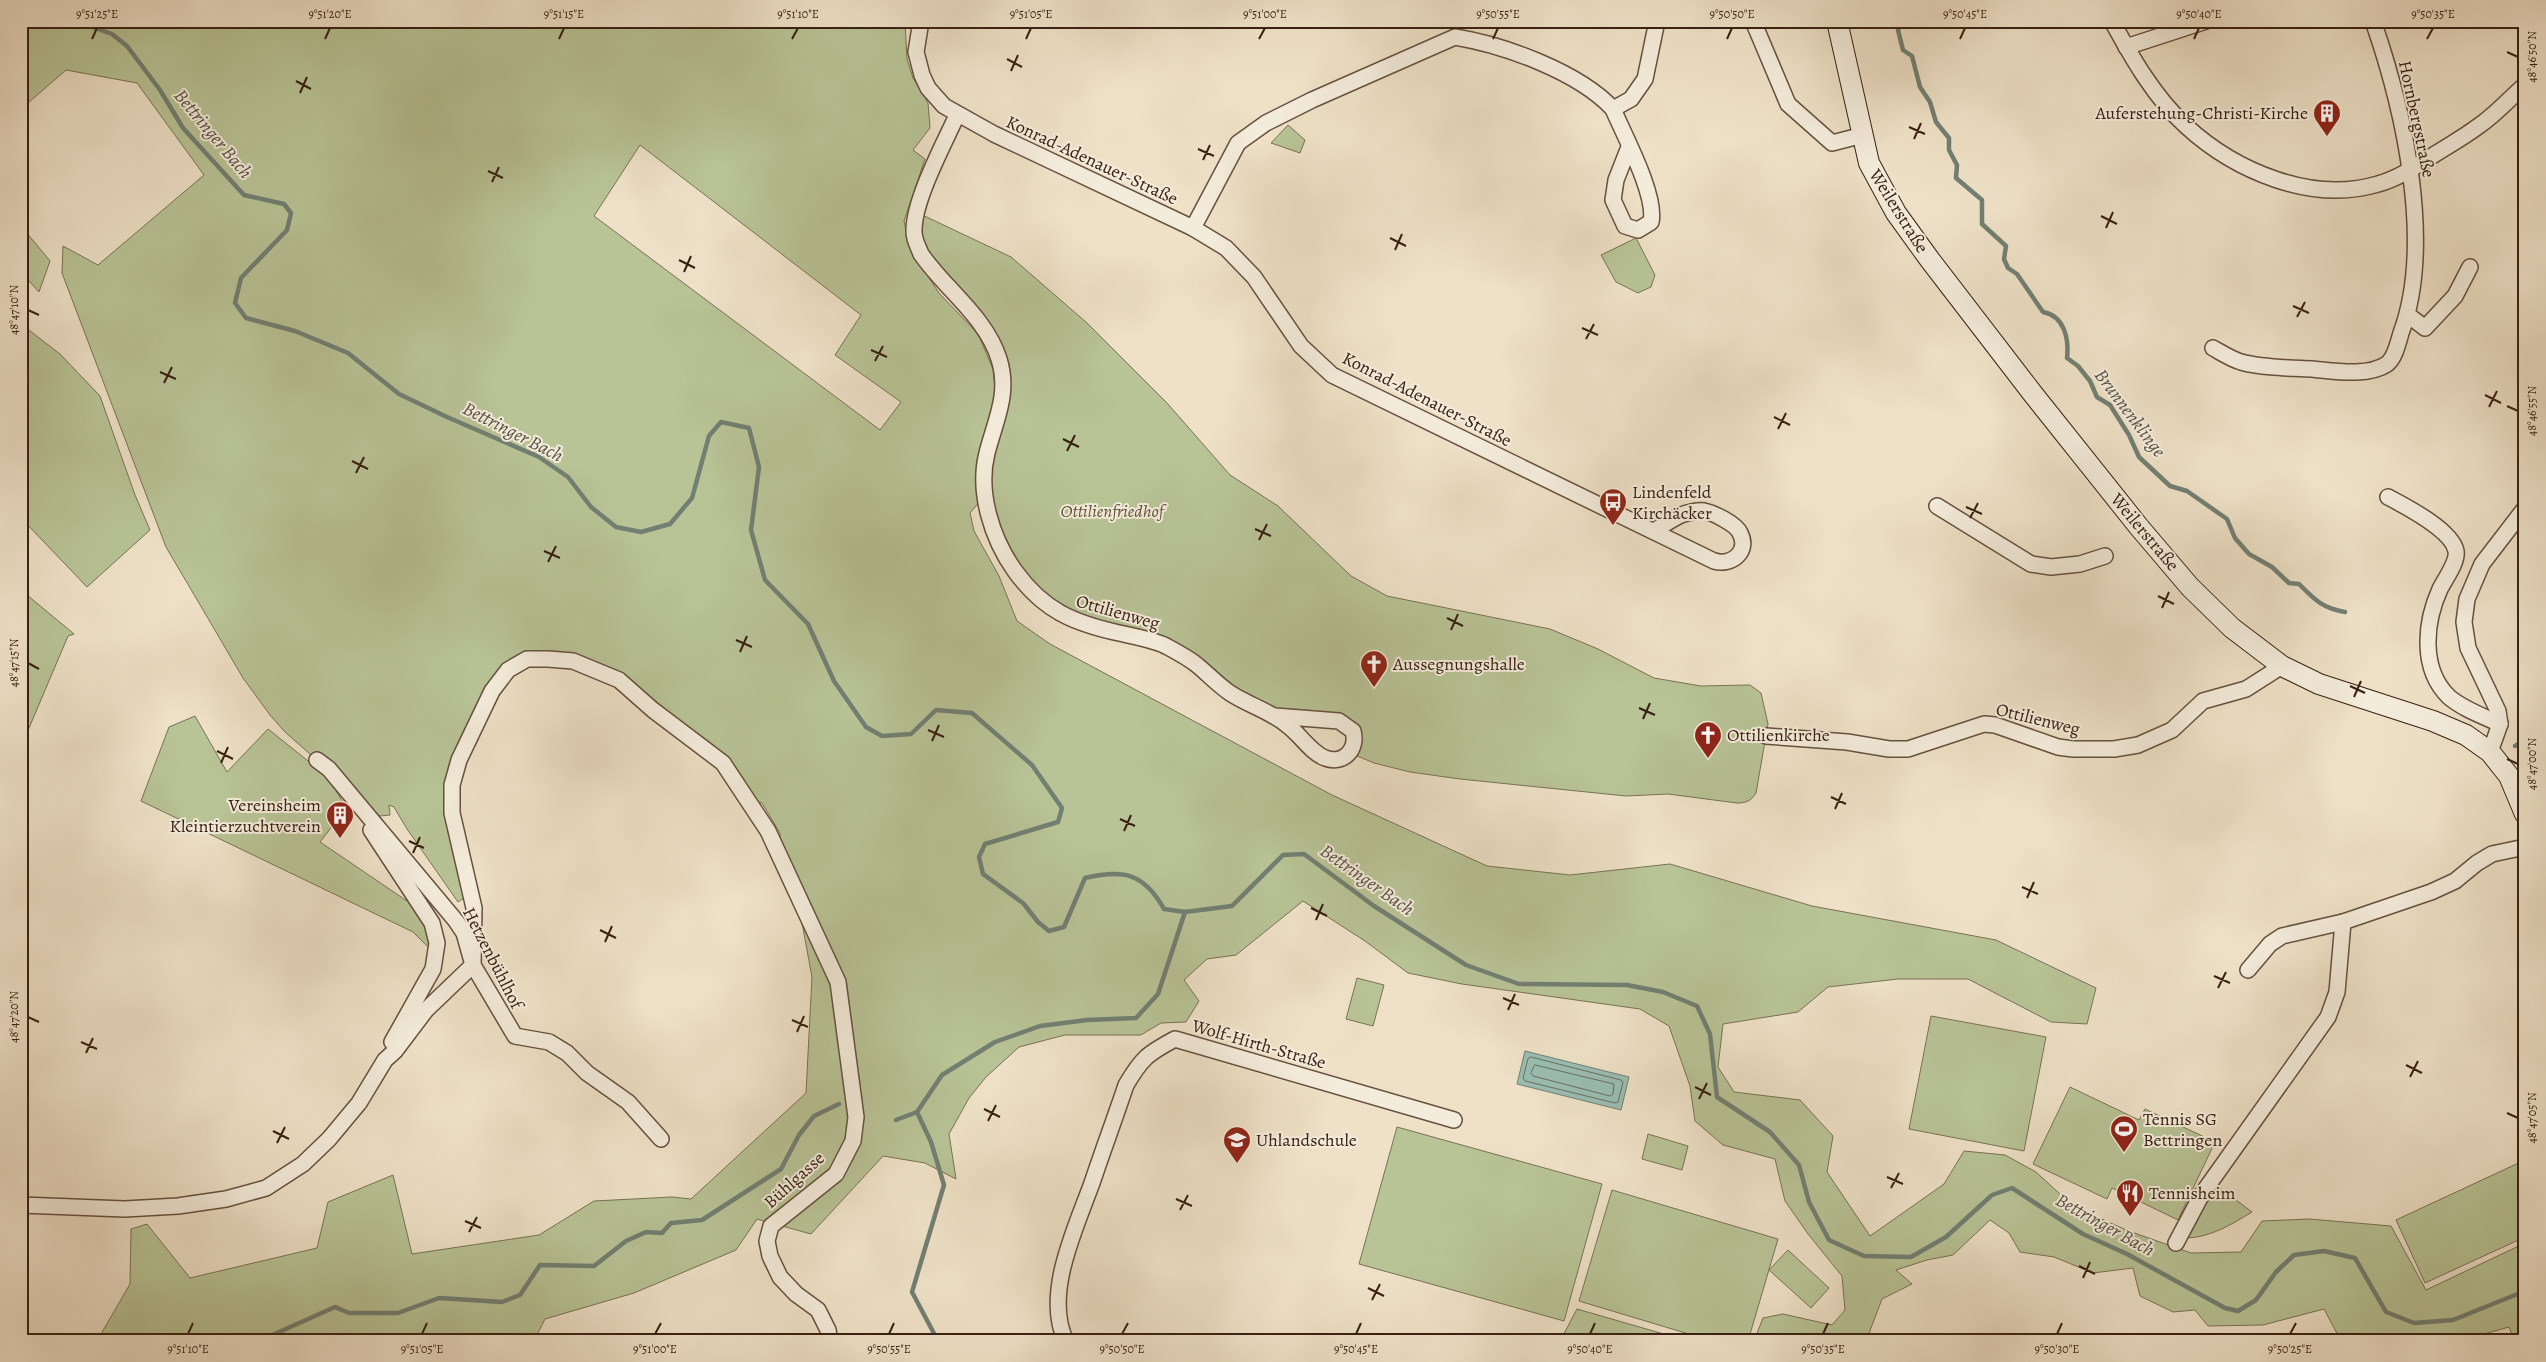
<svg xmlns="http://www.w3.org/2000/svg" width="2546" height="1362" font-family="Alegreya,serif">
<rect width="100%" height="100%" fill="#eee1c7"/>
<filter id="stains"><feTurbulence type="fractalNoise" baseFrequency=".004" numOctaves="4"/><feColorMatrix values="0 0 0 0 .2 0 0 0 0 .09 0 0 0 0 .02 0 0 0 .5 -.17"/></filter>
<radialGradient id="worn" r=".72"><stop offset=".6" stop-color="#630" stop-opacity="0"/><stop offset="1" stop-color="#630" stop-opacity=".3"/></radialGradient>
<g fill="#b8c396" stroke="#787254" fill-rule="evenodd">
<path d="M21 21H905L907 59 913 78 928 103 930 128 913 150 925 159 904 221 910 249 939 293 978 334 993 369 995 390 981 500 970 513 974 531 999 576 1017 621 1050 644 1332 795 1487 866 1570 875 1670 864 1812 906 1996 940 2096 988 2087 1024 2051 1022 1968 979H1898L1828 987 1798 1012 1723 1024 1718 1067 1734 1092 1800 1100 1833 1136 1827 1172 1870 1236 1944 1184 1964 1151 2005 1155 2036 1172 2073 1206 2126 1230 2191 1253 2241 1252 2262 1221 2309 1219 2391 1226 2426 1290 2525 1243V1341H2515L2509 1327 2459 1341H2341L2324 1309 2263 1325 2208 1326 2195 1310 2173 1312 2140 1296 2133 1268 2093 1273 2054 1257 2020 1252 2009 1233 1990 1220 1953 1255 1927 1260 1896 1270 1912 1284 1882 1299 1866 1341H1754L1763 1318 1783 1314 1832 1325 1845 1310 1842 1276 1808 1234 1785 1201 1775 1159 1723 1145 1695 1121 1690 1086 1669 1026 1640 1009 1462 984 1408 973 1365 941 1303 901 1236 955 1207 959 1184 980 1199 1001 1186 1022 1161 1023 1141 1035H1065L1019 1047 986 1077 969 1098 949 1134 956 1179 925 1163 883 1156 811 1234 757 1219 736 1250 634 1293 545 1319 534 1341H97L130 1284 131 1229 147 1224 190 1278 317 1248 328 1202 393 1175 412 1254 539 1235 594 1201 672 1197 691 1199 806 1093 812 977 800 912 780 851V833L762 803 755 801 721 757 573 656 510 660 455 758 467 896 458 902 407 829 394 807 389 805 390 815 380 816 285 732 270 715 243 678 166 547 62 273 63 246 98 265 204 175 137 83 66 70 21 109ZM640 145 861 315 835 355 901 402 880 430 594 216Z"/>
<path d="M1288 125 1305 140 1300 153 1271 143Z"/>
<path d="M916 212 1011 257 1087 323 1167 403 1230 475 1278 506 1351 576 1387 596 1550 629 1598 649 1654 678 1701 686 1750 685 1761 693 1768 724 1756 793C1751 801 1746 803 1737 803L1668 794 1626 796 1460 779 1410 772 1374 763 1350 753 1353 731 1275 716 1197 665 1100 629 1029 589 987 505 1003 376 960 299 914 230Z"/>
<path d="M21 226 50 261 39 292 21 272Z"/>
<path d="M1636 238 1655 275 1651 287 1638 293 1616 282 1601 255Z"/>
<path d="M21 324 60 354 100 396 135 495 150 530 87 587 21 518Z"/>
<path d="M21 590 74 634 68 636 21 747Z"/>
<path d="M195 716 227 772 268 729 327 776 344 804 337 820 320 842 410 903C423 916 431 930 429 948L413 932 141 801 169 727Z"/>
<path d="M1357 978 1384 985 1373 1026 1346 1019Z"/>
<path d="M1931 1016 2046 1037 2024 1151 1909 1129Z"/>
<path d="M2070 1087 2139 1120 2145 1109 2215 1142 2178 1220 2112 1188 2107 1199 2033 1164Z"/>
<path d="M1397 1127 1602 1184 1564 1321 1359 1264Z"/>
<path d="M1648 1134 1688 1146 1682 1170 1642 1159Z"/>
<path d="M2525 1160V1237L2425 1283 2396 1220Z"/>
<path d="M2216 1185 2252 1212C2232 1224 2212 1237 2187 1238Z"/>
<path d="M1612 1190 1778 1239 1748 1341H1712L1579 1301Z"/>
<path d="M1788 1250 1829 1288 1811 1308 1769 1270Z"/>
<path d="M1577 1309 1688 1341H1560Z"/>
</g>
<path fill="#99beb3" stroke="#727f72" d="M1525 1051 1629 1077 1621 1110 1517 1084Z"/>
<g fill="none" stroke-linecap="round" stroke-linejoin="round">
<g stroke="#686f62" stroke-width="1">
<path d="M1531 1057 1621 1080 1623 1082 1618 1102 1615 1103 1525 1081 1523 1078 1528 1059Z"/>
<path d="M1535 1065 1614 1084 1613 1094 1610 1096 1533 1076 1531 1073Z"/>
</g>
<g stroke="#727f72" stroke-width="4.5">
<path d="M76 21 112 34 127 46 160 90 183 128 244 195 284 204 291 213 287 230 241 278 235 303 246 318 295 331 348 353 399 394 447 417 539 457 568 477 591 507 616 527 641 532 670 524 692 498 709 436 721 422 749 428 759 467 751 530 765 580 808 624 834 681 866 727 882 736 911 734 936 710 972 713 1032 765 1062 808 1058 822 985 844 979 857 983 874 1023 903 1038 922 1049 931 1064 927 1085 878C1123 869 1144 873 1164 909L1185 912 1232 906 1283 855 1304 854 1374 906 1466 965 1519 984 1627 985 1663 992 1697 1006 1710 1034 1717 1097 1770 1132 1799 1165 1809 1202 1829 1240 1864 1256 1911 1257 1946 1237 1992 1195 2012 1188 2083 1234 2127 1254 2225 1308 2238 1311 2256 1300 2276 1272 2294 1255 2324 1251 2355 1258 2386 1312 2414 1323 2453 1320 2525 1291"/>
<path d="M1902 21 1898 30 1903 50 1912 56 1920 87 1930 102 1936 122 1949 138V150L1957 165 1956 178 1982 200V224L2006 246 2004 259 2008 268 2017 274 2043 312C2065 316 2069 340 2067 358L2078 366 2090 381 2097 397 2110 405 2129 435 2139 457 2170 486 2187 491 2227 519 2235 538 2249 554 2272 567 2289 583 2299 584C2315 600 2322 608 2345 612"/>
<path d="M2515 746 2525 740"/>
<path d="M917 1112 931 1142 944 1185 912 1292 938 1341"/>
<path d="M896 1120 917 1112 942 1075 995 1042 1040 1026 1087 1020 1136 1018 1158 994 1185 912"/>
<path d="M259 1341 335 1307 349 1313H398L439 1298 502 1302 520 1295 540 1265 594 1266 626 1241 646 1232 662 1233 671 1223 702 1220 781 1169 799 1135 814 1116 839 1104"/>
</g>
<g stroke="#66503e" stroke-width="18">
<g id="street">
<path d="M921 21 916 52 922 75 928 88 944 106 994 134 1193 228 1226 248 1254 277 1301 346 1332 375 1714 561C1731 566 1750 552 1740 533 1736 524 1714 513 1704 511 1698 510 1686 513 1681 515 1672 519 1662 526 1654 531"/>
<path d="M1753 21 1788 104 1832 143 1863 135"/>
<path d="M2112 21C2132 58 2155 98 2186 126 2235 171 2312 204 2378 184 2397 179 2415 167 2432 156 2448 146 2464 137 2480 125 2496 114 2510 98 2525 85"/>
<path d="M2126 47 2206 21"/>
<path d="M1613 109 1631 99 1645 79 1657 21"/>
<path d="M957 115C944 144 913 201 914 232 914 240 918 246 921 254 945 289 986 317 999 359 1010 394 995 421 987 453 977 492 992 539 1015 571 1043 610 1073 623 1119 633 1133 636 1150 639 1164 645 1175 651 1187 657 1197 665 1208 674 1218 685 1230 693 1248 705 1270 711 1287 725 1300 734 1310 752 1325 758 1344 765 1358 749 1353 731L1339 721 1275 716"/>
<path d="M1193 228 1238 143 1266 123 1312 100 1455 37C1504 45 1579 72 1613 109 1624 135 1657 196 1651 222L1638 230 1625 226 1613 200 1616 180 1629 147"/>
<path d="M2408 315 2425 328 2455 296 2470 267"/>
<path d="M2213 348C2222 353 2231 359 2241 362 2263 368 2290 368 2312 369 2334 371 2368 377 2387 364 2395 358 2398 343 2401 333 2434 244 2404 110 2373 21"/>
<path d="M2388 497C2405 506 2452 530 2456 551 2458 562 2445 579 2440 589 2425 622 2420 669 2449 697 2463 709 2483 716 2500 724"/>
<path d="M1937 506 2031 564 2051 567 2080 564 2105 556"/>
<path d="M1766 736 1847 742 1889 749H1908L1984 724 1995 725 2058 747 2073 749H2114L2138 745 2172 730 2203 701 2246 689 2282 666"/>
<path d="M2490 752 2500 724 2498 711 2468 648 2464 622 2467 599 2482 564 2525 508"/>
<path d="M317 760 329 769 456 921 464 933 473 965 515 1036 549 1042 567 1053 587 1073 628 1102 661 1139"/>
<path d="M371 830 432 923 437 943 433 969 392 1042"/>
<path d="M2248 970 2270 944 2282 936 2343 922 2431 892 2455 881 2477 863 2492 854 2525 847"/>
<path d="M21 1205 125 1209 178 1206 226 1199 266 1188 303 1164 329 1139 359 1103 385 1060 395 1051 426 1010 473 965 474 908 452 813V785L459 760 492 691 508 670 527 659H548L573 661 619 680 653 710 723 763 768 831 838 982 856 1117 853 1141 836 1174 771 1226 767 1241 770 1256 780 1277 796 1294 818 1310 828 1330 830 1341"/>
<path d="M2176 1243 2202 1194 2328 1017 2337 992 2343 922"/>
<path d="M1066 1341C1043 1295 1076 1227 1092 1183 1103 1150 1115 1118 1126 1085 1142 1058 1147 1054 1175 1039L1454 1120"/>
</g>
</g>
<g stroke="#382011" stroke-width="22">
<path id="secondary" d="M1837 21 1869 163 1896 213 1930 260 2033 394 2139 527 2190 587 2232 628 2282 666 2319 684 2433 721 2466 735 2490 752 2509 776 2525 814"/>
</g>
<use href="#street" stroke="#f4ecdb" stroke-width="15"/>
<use href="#secondary" stroke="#f4ecdb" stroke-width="20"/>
</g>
<path fill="none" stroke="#382011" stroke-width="2" d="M92 39 97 28M325 39 330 28M559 39 564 28M792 39 798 28M1026 39 1031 28M1259 39 1265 28M1493 39 1498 28M1727 39 1732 28M1960 39 1965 28M2194 39 2199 28M2427 39 2433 28M2507 52 2518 57M1007 59 1022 67M1011 71 1018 55M296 81 311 89M300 93 307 77M1909 127 1925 134M1914 139 1921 123M1198 149 1214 156M1203 160 1210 145M488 171 503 178M492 182 499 167M2101 216 2117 224M2106 228 2113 212M1390 238 1406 246M1395 250 1402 234M679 260 695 268M684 272 691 256M2293 306 2309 313M28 310 39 315M2297 317 2305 302M1582 328 1598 335M1586 339 1594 324M871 350 887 357M875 361 883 346M160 372 176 379M164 383 172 367M2485 395 2501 403M2507 406 2518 411M2489 407 2497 391M1774 417 1790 425M1778 429 1786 413M1063 439 1079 447M1067 451 1075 435M352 461 368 469M356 473 364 457M1966 507 1982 514M1970 518 1978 503M1255 529 1271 536M1259 540 1267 524M544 551 560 558M548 562 556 546M2158 596 2174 604M2162 608 2169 592M1447 618 1463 626M1451 630 1458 614M736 640 752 647M740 652 747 636M28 663 39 669M2350 686 2365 693M2354 697 2361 681M1639 708 1655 715M1643 719 1650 703M928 730 944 737M932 741 939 725M217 751 233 759M2507 759 2518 764M221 763 228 747M1831 797 1846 804M1835 809 1842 793M1120 819 1135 826M1124 831 1131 815M409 841 424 848M413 853 420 837M2022 887 2038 894M2027 898 2034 882M1311 908 1327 916M1316 920 1323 904M600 930 616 938M605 942 612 926M2214 976 2230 983M2218 988 2226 972M1503 998 1519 1005M1508 1010 1515 994M28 1017 39 1022M792 1020 808 1027M797 1032 804 1016M81 1042 97 1049M86 1053 93 1038M2406 1065 2422 1073M2410 1077 2418 1061M1695 1087 1711 1095M1699 1099 1707 1083M984 1109 1000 1117M2507 1113 2518 1118M988 1121 996 1105M273 1131 289 1139M277 1143 285 1127M1887 1177 1903 1184M1891 1188 1899 1173M1176 1199 1192 1206M1180 1210 1188 1195M465 1221 481 1228M469 1232 477 1217M2079 1266 2095 1274M2083 1278 2090 1262M1368 1288 1384 1296M1372 1300 1380 1284M188 1334 193 1323M422 1334 427 1323M655 1334 661 1323M889 1334 894 1323M1122 1334 1128 1323M1356 1334 1361 1323M1590 1334 1595 1323M1823 1334 1828 1323M2057 1334 2062 1323M2290 1334 2296 1323"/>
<defs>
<g id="building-pin" transform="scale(1.4375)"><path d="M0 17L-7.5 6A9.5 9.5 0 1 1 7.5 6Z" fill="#8f2418" stroke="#f4ecdb"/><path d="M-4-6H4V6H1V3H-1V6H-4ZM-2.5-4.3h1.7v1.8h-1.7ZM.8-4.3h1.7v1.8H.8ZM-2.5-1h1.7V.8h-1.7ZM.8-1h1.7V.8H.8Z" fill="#fff"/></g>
<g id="bus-pin" transform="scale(1.4375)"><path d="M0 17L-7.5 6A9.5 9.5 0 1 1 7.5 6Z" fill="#8f2418" stroke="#f4ecdb"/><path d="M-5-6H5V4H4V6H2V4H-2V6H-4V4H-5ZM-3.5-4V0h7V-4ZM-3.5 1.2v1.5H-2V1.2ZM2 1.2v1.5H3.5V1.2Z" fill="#fff"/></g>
<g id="church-pin" transform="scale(1.4375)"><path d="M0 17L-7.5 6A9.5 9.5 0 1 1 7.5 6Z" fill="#8f2418" stroke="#f4ecdb"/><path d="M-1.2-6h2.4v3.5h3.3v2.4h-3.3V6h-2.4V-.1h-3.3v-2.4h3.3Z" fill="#fff"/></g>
<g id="stadium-pin" transform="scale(1.4375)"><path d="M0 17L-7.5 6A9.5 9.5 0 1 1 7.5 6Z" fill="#8f2418" stroke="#f4ecdb"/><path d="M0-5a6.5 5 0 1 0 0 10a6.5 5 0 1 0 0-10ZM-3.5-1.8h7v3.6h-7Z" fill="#fff"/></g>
<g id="school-pin" transform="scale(1.4375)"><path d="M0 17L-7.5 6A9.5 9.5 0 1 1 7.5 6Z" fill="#8f2418" stroke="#f4ecdb"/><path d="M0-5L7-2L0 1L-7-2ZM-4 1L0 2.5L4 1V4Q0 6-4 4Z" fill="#fff"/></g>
<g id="restaurant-pin" transform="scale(1.4375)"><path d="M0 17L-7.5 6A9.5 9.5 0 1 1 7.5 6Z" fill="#8f2418" stroke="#f4ecdb"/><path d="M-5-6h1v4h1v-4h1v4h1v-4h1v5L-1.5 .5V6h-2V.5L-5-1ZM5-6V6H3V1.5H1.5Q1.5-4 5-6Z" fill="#fff"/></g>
</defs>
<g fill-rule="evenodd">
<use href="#building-pin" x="2327" y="113"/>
<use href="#bus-pin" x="1613" y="502"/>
<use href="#church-pin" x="1374" y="664"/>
<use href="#church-pin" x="1708" y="735"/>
<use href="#building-pin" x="340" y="815"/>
<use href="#stadium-pin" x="2124" y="1129"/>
<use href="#school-pin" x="1237" y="1140"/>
<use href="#restaurant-pin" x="2130" y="1193"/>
</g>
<g text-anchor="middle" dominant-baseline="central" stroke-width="4" stroke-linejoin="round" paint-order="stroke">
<g font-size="18" fill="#382011" stroke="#f4ecdb" text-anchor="start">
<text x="2308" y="113" text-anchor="end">Auferstehung-Christi-Kirche</text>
<text x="1632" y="492">Lindenfeld<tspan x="1632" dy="21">Kirchäcker</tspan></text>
<text x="1393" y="664">Aussegnungshalle</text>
<text x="1727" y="735">Ottilienkirche</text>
<text x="321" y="805" text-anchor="end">Vereinsheim<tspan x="321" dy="21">Kleintierzuchtverein</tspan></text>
<text x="2143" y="1119">Tennis SG<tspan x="2143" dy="21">Bettringen</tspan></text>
<text x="1256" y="1140">Uhlandschule</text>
<text x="2149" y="1193">Tennisheim</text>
</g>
<g font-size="18" fill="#382011" stroke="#f4ecdb">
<text transform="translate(2417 119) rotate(78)">Hornbergstraße</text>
<text transform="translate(1092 160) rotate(25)">Konrad-Adenauer-Straße</text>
<text transform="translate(1899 211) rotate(58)">Weilerstraße</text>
<text transform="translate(1427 399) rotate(27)">Konrad-Adenauer-Straße</text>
<text transform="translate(2145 532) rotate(50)">Weilerstraße</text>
<text transform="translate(1118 612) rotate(16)">Ottilienweg</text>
<text transform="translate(2038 719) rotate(14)">Ottilienweg</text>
<text transform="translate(493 958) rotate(63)">Hetzenbühlhof</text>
<text transform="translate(1259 1044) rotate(16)">Wolf-Hirth-Straße</text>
<text transform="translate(794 1180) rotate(-42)">Bühlgasse</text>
</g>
<g font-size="18" font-style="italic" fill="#5e5139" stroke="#f4ecdb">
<text x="1112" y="511">Ottilienfriedhof</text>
</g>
<g font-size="19" font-style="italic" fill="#554f42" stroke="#f4ecdb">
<text transform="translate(213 134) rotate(50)">Bettringer Bach</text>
<text transform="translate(2130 413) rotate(53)">Brunnenklinge</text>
<text transform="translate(513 432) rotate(27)">Bettringer Bach</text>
<text transform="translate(1367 880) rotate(35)">Bettringer Bach</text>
<text transform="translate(2105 1225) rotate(29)">Bettringer Bach</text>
</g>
</g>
<rect width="2546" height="1362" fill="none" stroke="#eee1c7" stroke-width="55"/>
<rect x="28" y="28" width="2490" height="1306" fill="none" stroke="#382011" stroke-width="2"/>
<g font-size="12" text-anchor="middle" fill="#382011">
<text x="97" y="18">9°51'25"E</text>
<text x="330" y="18">9°51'20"E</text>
<text x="564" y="18">9°51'15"E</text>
<text x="798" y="18">9°51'10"E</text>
<text x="1031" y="18">9°51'05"E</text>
<text x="1265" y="18">9°51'00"E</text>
<text x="1498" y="18">9°50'55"E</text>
<text x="1732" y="18">9°50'50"E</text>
<text x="1965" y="18">9°50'45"E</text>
<text x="2199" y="18">9°50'40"E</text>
<text x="2433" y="18">9°50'35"E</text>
<text transform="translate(2532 57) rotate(-90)" y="4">48°46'50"N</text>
<text transform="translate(14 310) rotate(-90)" y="4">48°47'10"N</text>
<text transform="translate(2532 411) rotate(-90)" y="4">48°46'55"N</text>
<text transform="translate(14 663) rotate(-90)" y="4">48°47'15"N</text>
<text transform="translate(2532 764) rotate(-90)" y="4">48°47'00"N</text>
<text transform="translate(14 1017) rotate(-90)" y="4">48°47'20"N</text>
<text transform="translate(2532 1118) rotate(-90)" y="4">48°47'05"N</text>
<text x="188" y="1353">9°51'10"E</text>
<text x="422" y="1353">9°51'05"E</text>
<text x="655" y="1353">9°51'00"E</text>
<text x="889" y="1353">9°50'55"E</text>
<text x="1122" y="1353">9°50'50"E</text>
<text x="1356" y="1353">9°50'45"E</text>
<text x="1590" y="1353">9°50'40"E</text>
<text x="1823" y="1353">9°50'35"E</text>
<text x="2057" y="1353">9°50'30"E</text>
<text x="2290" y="1353">9°50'25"E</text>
</g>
<rect width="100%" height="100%" filter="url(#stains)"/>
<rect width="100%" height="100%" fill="url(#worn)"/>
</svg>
